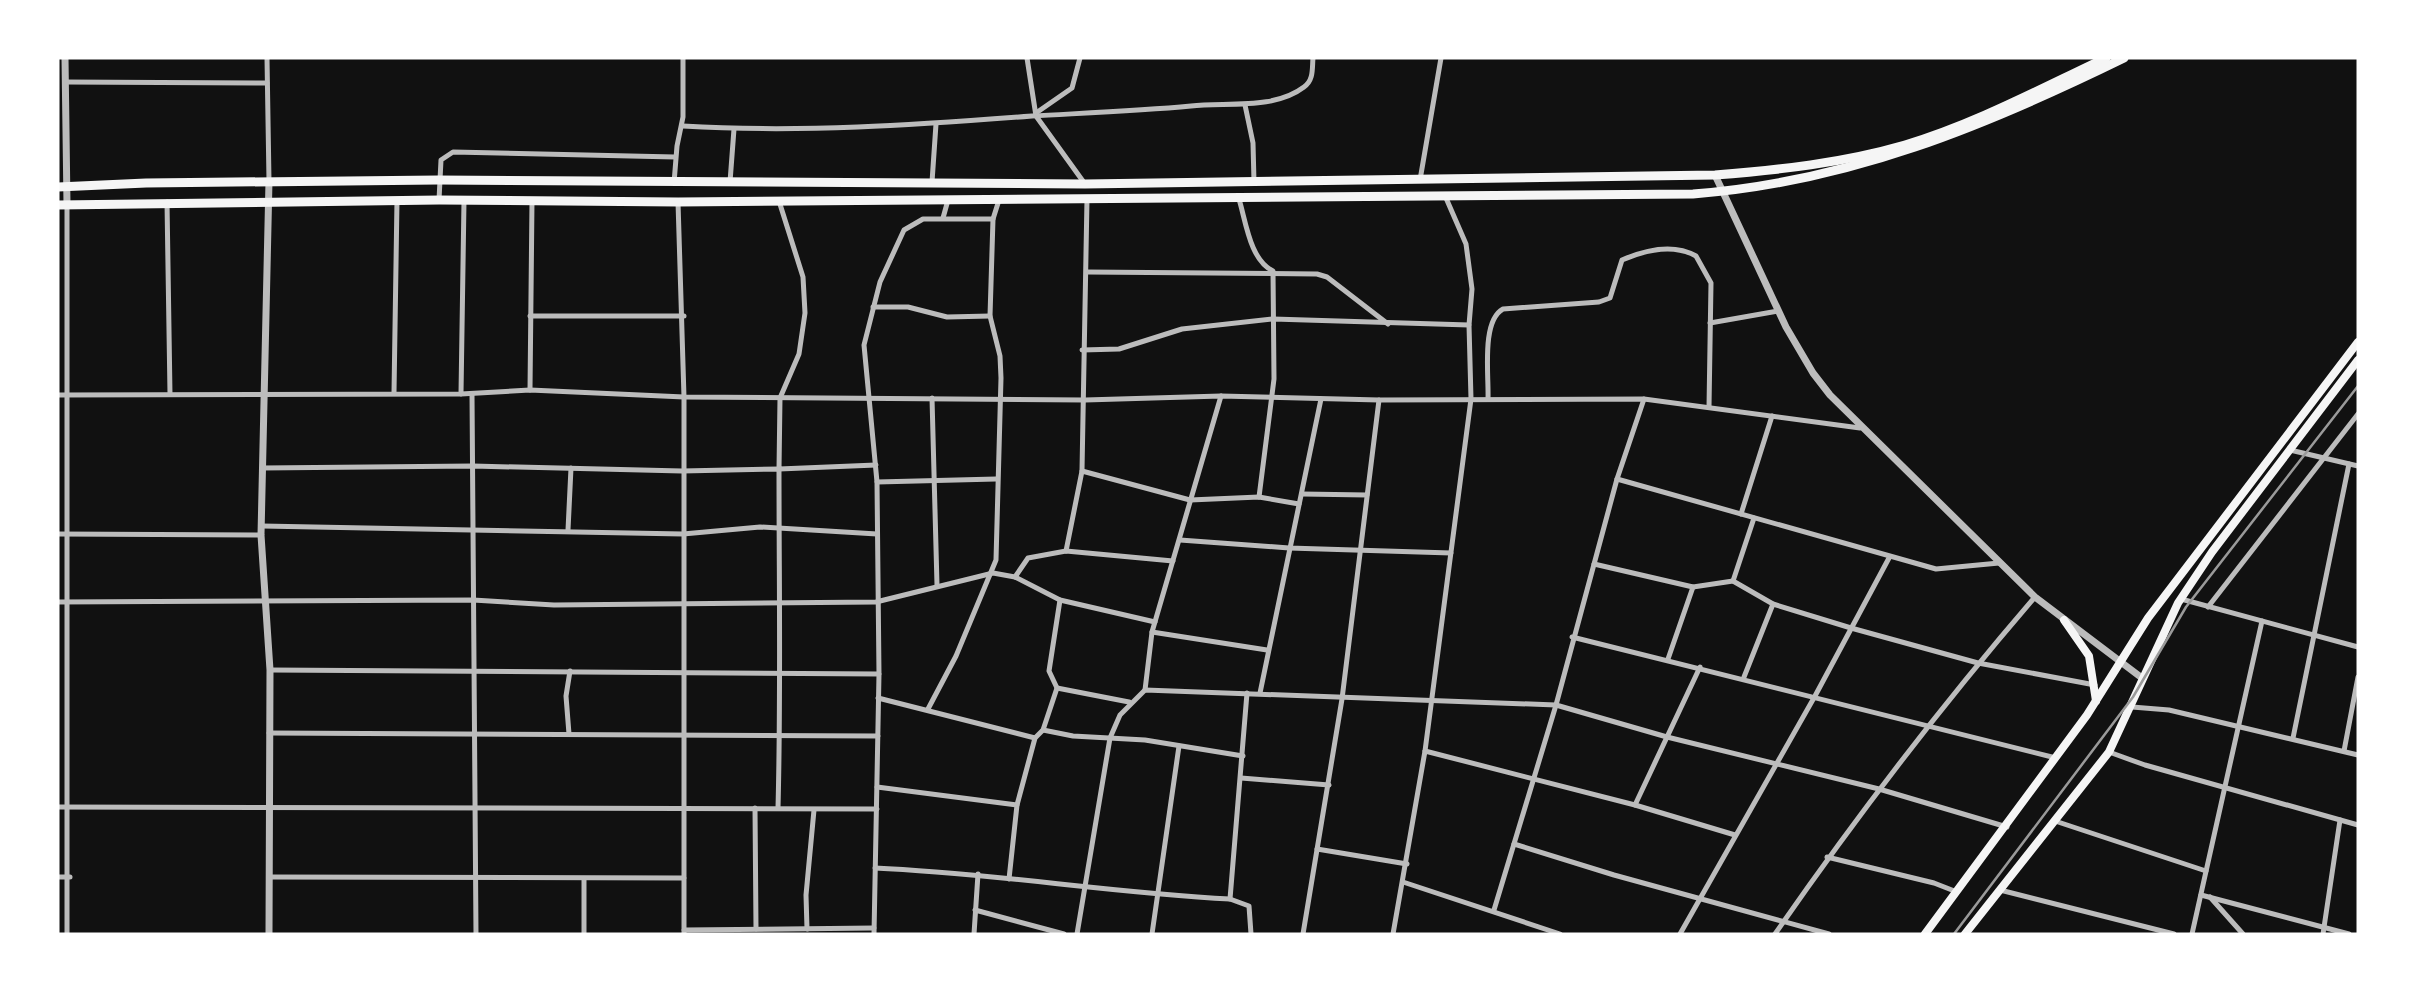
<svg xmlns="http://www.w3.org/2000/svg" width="2416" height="992" font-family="Lato,sans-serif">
<rect width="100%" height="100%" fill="#111"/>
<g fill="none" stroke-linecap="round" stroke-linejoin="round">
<g stroke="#bcbcbc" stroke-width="5">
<path d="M267 58 269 181"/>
<path d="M1027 58 1036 116 1085 184"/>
<path d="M65 82 267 83"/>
<path d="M1245 105 1253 143 1254 182"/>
<path d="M1036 113 1072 88 1080 58"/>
<path d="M683 126C799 133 916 125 1032 116 1085 113 1138 111 1191 106 1226 102 1274 110 1304 87 1314 80 1312 68 1313 58"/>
<path d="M1420 180 1441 58"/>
<path d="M730 182 734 129"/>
<path d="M932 182 936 124"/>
<path d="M674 183 677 146 683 117V58"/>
<path d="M1239 199C1246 222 1250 260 1273 271L1274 379 1259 497"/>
<path d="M439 200 441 160 453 152 675 157"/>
<path d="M779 201 803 277 805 313 799 354 780 398 779 469 876 465"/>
<path d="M167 202 170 394"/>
<path d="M678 202 684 397V934"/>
<path d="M67 205V934"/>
<path d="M943 218 948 200"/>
<path d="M993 219 999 200"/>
<path d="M1087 272 1317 274 1327 277 1388 324"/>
<path d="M873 307H908L947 317 990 316"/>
<path d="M530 316H684"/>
<path d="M1710 323 1778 311"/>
<path d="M1082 350 1119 349 1182 329 1273 319 1469 325"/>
<path d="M530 390 532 201"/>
<path d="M394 393 397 200"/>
<path d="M461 394 464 201"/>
<path d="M472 394 476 934"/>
<path d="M58 395 461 394 530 390 684 397 1085 400 1221 396 1379 400 1644 399 1860 428"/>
<path d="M932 398 937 585"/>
<path d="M1488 399C1489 376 1481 321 1503 309L1599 302 1610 298 1622 260C1645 250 1673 243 1696 256L1711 283 1709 407"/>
<path d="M2290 450 2358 466"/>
<path d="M262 468 473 466 682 471 779 469C779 582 781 695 778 808"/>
<path d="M1082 471 1190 500 1259 497 1299 504"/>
<path d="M1617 479 1936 569 1999 563"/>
<path d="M877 482 996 479"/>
<path d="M1302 494 1367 495"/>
<path d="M1741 514 1772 416"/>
<path d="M262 526 683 534 760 527 877 534"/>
<path d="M568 530 571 468"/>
<path d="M58 534 261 535"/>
<path d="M1180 540 1289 548 1451 553"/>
<path d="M1066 551 1082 471 1087 199"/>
<path d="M1594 564 1693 587 1733 581 1773 604 1851 628 1978 663 2095 685"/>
<path d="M1015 577 1028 558 1066 551 1173 561"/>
<path d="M1733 581 1754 518"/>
<path d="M2181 599 2358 647"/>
<path d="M58 602 473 600 554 605 876 602 993 573 1015 577 1060 600 1155 622"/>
<path d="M2208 607 2358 414"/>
<path d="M1152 632 1267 650"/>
<path d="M1572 637 2056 758"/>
<path d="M1668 659 1693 587"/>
<path d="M270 670 879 674"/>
<path d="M1744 677 1773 604"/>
<path d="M1057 688 1129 702"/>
<path d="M1145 690 1152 632 1221 396"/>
<path d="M1260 693 1321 399"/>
<path d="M878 698 1035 738"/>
<path d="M2132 707 2169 710 2358 755"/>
<path d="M1043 730 1073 736 1145 740 1243 756"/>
<path d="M269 733 878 736"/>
<path d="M569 734 566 696 570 671"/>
<path d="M2293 738 2349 464"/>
<path d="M1425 751 1635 805 1735 835"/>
<path d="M2344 751 2358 677"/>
<path d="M2109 752 2145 765 2358 825"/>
<path d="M1241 778 1329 785"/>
<path d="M877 787 1017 805"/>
<path d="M1635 805 1700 667"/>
<path d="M58 807 877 809"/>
<path d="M755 808 756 929"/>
<path d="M2055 821 2206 871"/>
<path d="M1514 844 1614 875 1829 934"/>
<path d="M1317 849 1407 864"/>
<path d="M1827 857 1934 883 1957 892"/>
<path d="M875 868C993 873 1111 893 1230 899L1249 906 1251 934"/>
<path d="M58 877H70"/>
<path d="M269 877 684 878"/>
<path d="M584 879V934"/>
<path d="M1009 879 1017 805 1035 738 1043 730 1057 688 1049 671 1060 600"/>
<path d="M1403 882 1560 934"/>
<path d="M2000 890 2174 934"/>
<path d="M2201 895 2349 934"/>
<path d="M2210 897 2243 934"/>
<path d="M1230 899 1247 693"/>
<path d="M975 910 1064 934"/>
<path d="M1494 910 1556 705 1617 479 1644 399"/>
<path d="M807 929 806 895 814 810"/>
<path d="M684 930 874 928"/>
<path d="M874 934 879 674 877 482 864 345 880 282 904 230 923 219H993L990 316 1000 356 1001 378 996 560 956 656 928 709"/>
<path d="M974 934 978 874"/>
<path d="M1077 934 1110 738 1120 715 1145 690 1556 705 1667 737 1879 789 2007 827"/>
<path d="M1152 934 1179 746"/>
<path d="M1303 934 1342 699 1379 400"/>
<path d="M1393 934 1425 751 1471 399 1469 325 1472 289 1466 244 1446 198"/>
<path d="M1680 934 1815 696 1889 558"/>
<path d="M1775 934C1856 817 1942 705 2035 597"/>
<path d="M2192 934 2262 621"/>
<path d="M2323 934 2340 820"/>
</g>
<g stroke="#bcbcbc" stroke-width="7">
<path d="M65 58 67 205"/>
<path d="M1715 175 1786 327 1813 373 1830 395 2035 597 2142 678"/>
<path d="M269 934 270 670 261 535 269 181"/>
</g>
<g stroke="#f5f5f5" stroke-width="8">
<path d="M2064 620 2089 656 2096 701"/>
<path d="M1925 934 2087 715 2148 618 2358 342"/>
<path d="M1965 934 2109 752 2178 603 2212 552 2358 360"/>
</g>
<g stroke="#f5f5f5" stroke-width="9">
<path d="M58 187 146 183 438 180 1085 184 1715 175C1779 170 1843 163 1905 145 1975 124 2040 89 2106 58"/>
<path d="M58 205 439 200 678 202 1693 194C1849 182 1985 126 2124 58"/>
</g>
<path stroke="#9a9a9a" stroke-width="2.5" d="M1954 934 2133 697 2186 607 2358 386"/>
</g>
<rect width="2416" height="992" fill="none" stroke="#ffffff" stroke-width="119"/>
</svg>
